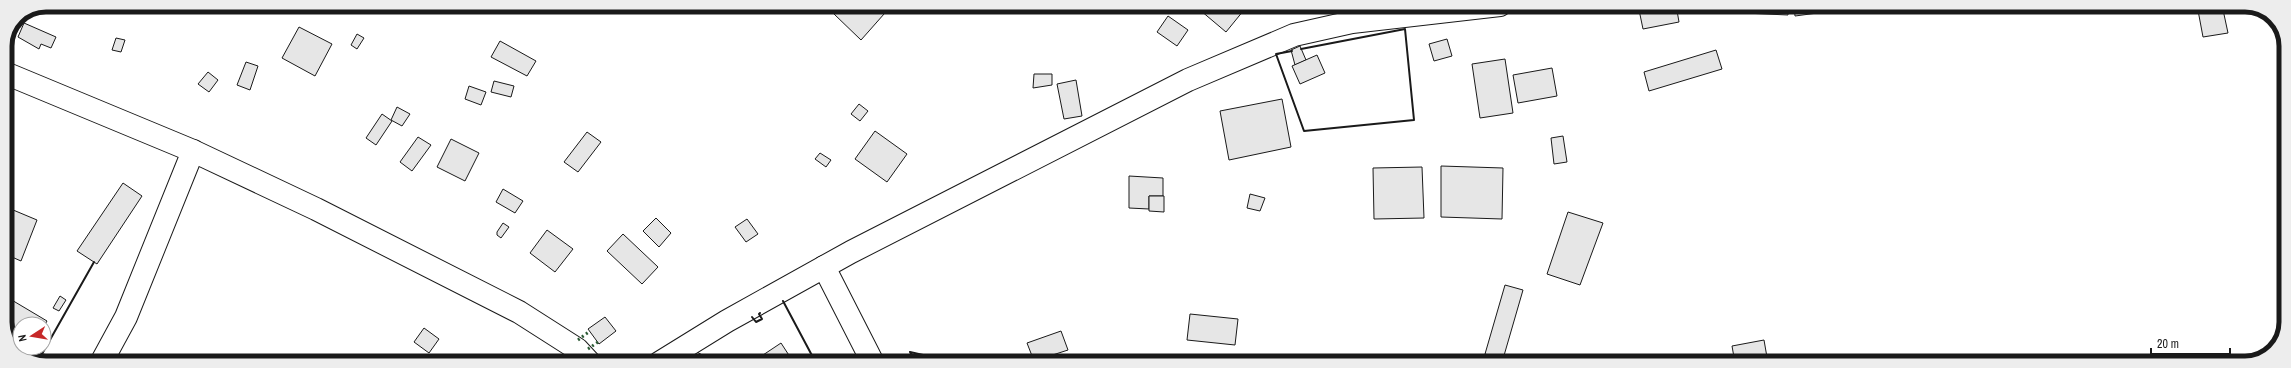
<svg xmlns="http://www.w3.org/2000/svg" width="2291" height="368" font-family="'Archivo Narrow',sans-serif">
<rect width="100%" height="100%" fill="#fff"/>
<g fill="#e6e6e6" stroke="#1a1a1a">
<path d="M842 5H892L861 40 834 14Z"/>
<path d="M1194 5H1248L1226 32Z"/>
<path d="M1638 5H1676L1679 22 1643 29Z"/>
<path d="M1744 5H1788V15L1744 13Z"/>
<path d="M1794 5H1825V12L1795 16Z"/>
<path d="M2197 5H2222L2228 33 2203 37Z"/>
<path d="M1168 16 1188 30 1177 46 1157 32Z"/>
<path d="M24 23 56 37 51 48 41 44 39 49 18 37Z"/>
<path d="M299 27 332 44 315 76 282 58Z"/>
<path d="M357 34 364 38 357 49 351 45Z"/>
<path d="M116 38 125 40 121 52 112 50Z"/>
<path d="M1447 39 1452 56 1434 61 1429 44Z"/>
<path d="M500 41 536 61 527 76 491 57Z"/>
<path d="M1300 46 1306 60 1295 65 1291 50Z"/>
<path d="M1716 50 1722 69 1649 91 1644 72Z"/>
<path d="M1317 55 1325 73 1300 84 1292 66Z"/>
<path d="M1505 59 1513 113 1480 118 1472 64Z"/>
<path d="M246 62 258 66 250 90 237 85Z"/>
<path d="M1552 68 1557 96 1518 103 1513 75Z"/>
<path d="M208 72 218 80 209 92 198 84Z"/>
<path d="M1034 74H1052V85L1033 88Z"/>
<path d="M1076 80 1082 116 1064 119 1057 84Z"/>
<path d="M494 81 514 86 511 97 491 92Z"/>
<path d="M469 86 486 92 481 105 465 99Z"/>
<path d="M1282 99 1291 147 1229 160 1220 111Z"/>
<path d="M859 104 868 111 860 121 851 114Z"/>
<path d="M397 107 410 114 402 126 391 120Z"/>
<path d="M382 114 392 121 376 145 366 138Z"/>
<path d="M875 131 907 154 887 182 855 159Z"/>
<path d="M587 132 601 142 578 172 564 162Z"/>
<path d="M1563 136 1567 162 1554 164 1551 138Z"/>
<path d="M418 137 431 145 412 171 400 162Z"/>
<path d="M451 139 479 153 465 181 437 167Z"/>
<path d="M820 153 831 160 826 167 815 159Z"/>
<path d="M1441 166 1503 168 1502 219 1441 217Z"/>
<path d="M1422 167 1424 218 1374 219 1373 168Z"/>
<path d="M1129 176 1163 178V196H1149V209L1129 208Z"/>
<path d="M123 183 142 196 97 264 77 251Z"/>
<path d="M503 189 523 201 515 213 496 202Z"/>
<path d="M1250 194 1265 198 1260 211 1247 208Z"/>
<path d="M1149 196H1164V212L1149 211Z"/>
<path d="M6 207 37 220 21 261 5 254Z"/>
<path d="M1568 212 1603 223 1580 285 1547 274Z"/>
<path d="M656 218 671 233 659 247 643 231Z"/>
<path d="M747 219 758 234 746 242 735 227Z"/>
<path d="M503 223 509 227 501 238 497 235V232Z"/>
<path d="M547 230 573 249 555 272 530 253Z"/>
<path d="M623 234 658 267 642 284 607 251Z"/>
<path d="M1505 285 1523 290 1503 359 1485 354Z"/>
<path d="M5 296 47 321 44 326V324H20V335L5 327Z"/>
<path d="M60 296 66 300 59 311 53 308Z"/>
<path d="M1190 314 1238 319 1235 345 1187 340Z"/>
<path d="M605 317 616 331 599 344 588 329Z"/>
<path d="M424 328 439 339 429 353 414 342Z"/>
<path d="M1061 331 1068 350 1034 361 1027 343Z"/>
<path d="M1764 340 1768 363H1735L1732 346Z"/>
<path d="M781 343 794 363H751Z"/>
<path d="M695 351 717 363H689Z"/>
</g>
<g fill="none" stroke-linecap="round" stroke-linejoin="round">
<g stroke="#1a1a1a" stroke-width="24">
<g id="minor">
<path d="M824 267 873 363"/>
<path d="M101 363 126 317 193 151"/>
<path d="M659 363 727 321 851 252 1188 80 1294 35 1352 22 1500 5"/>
</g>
</g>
<g stroke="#1a1a1a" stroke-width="24">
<path id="major" d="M5 73 193 151 316 209 519 312 577 349 590 363"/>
</g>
<use href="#minor" stroke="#fff" stroke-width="22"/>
<use href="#major" stroke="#fff" stroke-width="22"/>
<g stroke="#2b5a34" stroke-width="3" stroke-dasharray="2 3" stroke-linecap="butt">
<path d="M578 340 590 331"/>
<path d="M588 349 598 342"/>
</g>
<g stroke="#1a1a1a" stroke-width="2">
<path d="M1292 51 1276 54 1304 131 1414 120 1405 29 1301 49"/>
<path d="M783 301 816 363"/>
<path d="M752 317 756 322 762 319 759 314 760 313"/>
<path d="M38 361 94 262"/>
<path d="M916 363 910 352 958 363"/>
</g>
</g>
<path d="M0 0H2291V368H0ZM46 12H2245A34 34 0 0 1 2279 46V322A34 34 0 0 1 2245 356H46A34 34 0 0 1 12 322V46A34 34 0 0 1 46 12Z" fill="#ededed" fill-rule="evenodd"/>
<path fill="none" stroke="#1a1a1a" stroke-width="5" d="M46 12H2245A34 34 0 0 1 2279 46V322A34 34 0 0 1 2245 356H46A34 34 0 0 1 12 322V46A34 34 0 0 1 46 12Z"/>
<g transform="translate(32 336) rotate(258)"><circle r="19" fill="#ffffff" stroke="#a3a3a3"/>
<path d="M0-3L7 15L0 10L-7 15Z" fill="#c62828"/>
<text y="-6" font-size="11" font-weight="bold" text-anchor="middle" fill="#1a1a1a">N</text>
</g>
<path d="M2151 348v6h79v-6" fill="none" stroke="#1a1a1a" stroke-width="2"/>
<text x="2157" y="348" font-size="12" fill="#1a1a1a" stroke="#ffffff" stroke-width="3" paint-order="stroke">20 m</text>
</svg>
